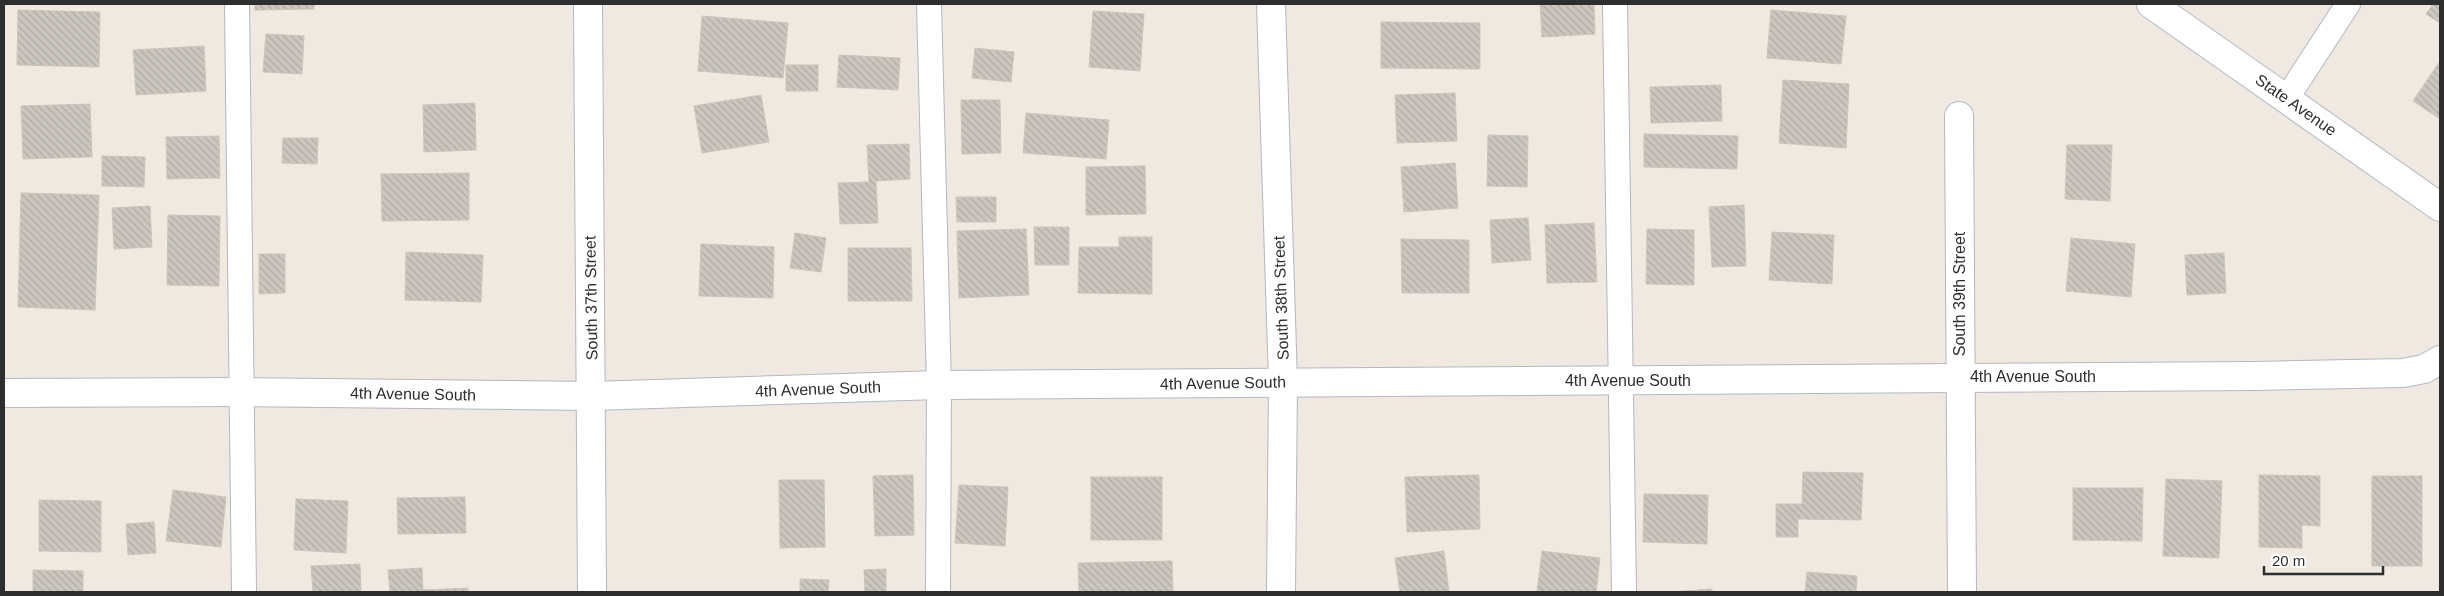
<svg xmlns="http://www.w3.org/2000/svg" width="2444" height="596" font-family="Arial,sans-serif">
<defs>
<pattern id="building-back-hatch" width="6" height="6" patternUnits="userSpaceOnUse" patternTransform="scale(1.25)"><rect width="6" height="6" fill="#cbc7bf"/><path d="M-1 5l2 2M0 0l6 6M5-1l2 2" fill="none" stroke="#afaba4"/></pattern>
</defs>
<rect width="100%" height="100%" fill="#efe9e1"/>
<g fill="url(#building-back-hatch)" stroke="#cbc5ba">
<path d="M255 4H314V9L255 10Z"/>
<path d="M1540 4H1594L1595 34 1542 37Z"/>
<path d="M2433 4H2440V23L2426 14Z"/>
<path d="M18 10 100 12 99 67 17 65Z"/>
<path d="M1771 10 1846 16 1841 64 1767 58Z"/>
<path d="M1093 11 1144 14 1140 71 1089 67Z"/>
<path d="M702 16 788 23 783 78 698 71Z"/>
<path d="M1381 22 1480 23V69L1381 68Z"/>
<path d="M266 34 304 36 302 74 263 72Z"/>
<path d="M204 46 206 91 136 95 133 50Z"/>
<path d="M975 48 1014 52 1011 82 972 78Z"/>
<path d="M839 55 900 58 898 90 837 87Z"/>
<path d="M2440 61V119L2413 101Z"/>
<rect x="786" y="65" width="32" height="26"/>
<path d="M1783 80 1849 84 1846 148 1779 143Z"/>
<path d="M1721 85 1722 121 1651 123 1650 87Z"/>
<path d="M1455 93 1457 141 1397 143 1395 95Z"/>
<path d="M761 95 769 142 702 153 694 106Z"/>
<path d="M961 100H1000L1001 153 962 154Z"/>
<path d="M475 103 476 150 424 152 423 105Z"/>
<path d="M90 104 92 157 23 159 21 106Z"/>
<path d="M1026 113 1109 120 1106 159 1023 153Z"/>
<path d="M1644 134 1738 136 1737 169 1644 167Z"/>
<path d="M1488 135 1528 136 1527 187 1487 186Z"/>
<path d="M219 136 220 178 167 179 166 137Z"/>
<path d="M283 138H318L317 164 282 163Z"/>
<path d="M909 144 910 179 876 181 878 223 840 224 838 183 869 182 867 145Z"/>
<path d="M2067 145H2112L2110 201 2065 199Z"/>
<path d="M102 156 145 157 144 187 102 186Z"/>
<path d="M1455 163 1458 208 1404 212 1401 167Z"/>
<path d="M1145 166 1146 214 1086 215V167Z"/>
<path d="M469 173V220L382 221 381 174Z"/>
<path d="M21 193 99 195 95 310 18 307Z"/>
<path d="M956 197H996V222H957Z"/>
<path d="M1744 205 1746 266 1712 267 1709 207Z"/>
<path d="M150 206 152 247 114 249 112 208Z"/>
<path d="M168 215 220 216 219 286 167 285Z"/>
<path d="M1528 218 1531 260 1492 263 1490 220Z"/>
<path d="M1594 223 1597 282 1547 283 1545 225Z"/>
<path d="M1034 227H1069V265H1035Z"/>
<path d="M1026 229 1029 295 959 298 957 231Z"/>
<path d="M1647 229 1694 230V285L1646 284Z"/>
<path d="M1772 232 1834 235 1832 284 1769 280Z"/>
<path d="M795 233 826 238 821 272 790 268Z"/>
<path d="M1119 237H1152V294L1078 293 1079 247H1119Z"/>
<path d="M2071 238 2135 244 2131 297 2066 291Z"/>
<path d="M1401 239 1469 240V293H1402Z"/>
<path d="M701 244 774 247 773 298 699 296Z"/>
<path d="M848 248H911L912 301H848Z"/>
<path d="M406 252 483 255 481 302 405 300Z"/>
<path d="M2224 253 2226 293 2187 295 2185 255Z"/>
<path d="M259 254H285V293L259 294Z"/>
<path d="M1803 472 1863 473 1861 520 1798 519V537H1776V504H1802Z"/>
<path d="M913 475 914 535 875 536 873 476Z"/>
<path d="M1479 475 1480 529 1407 532 1405 477Z"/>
<path d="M2259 475 2320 476V526L2302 525V548L2259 547Z"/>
<rect x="2372" y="476" width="50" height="90"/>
<rect x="1091" y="477" width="71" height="63"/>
<path d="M2166 479 2222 481 2219 558 2163 556Z"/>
<path d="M779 480H824L825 547 780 548Z"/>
<path d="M959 485 1008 487 1005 546 955 543Z"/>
<path d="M2073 488H2143L2142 541 2073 540Z"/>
<path d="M173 490 226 497 221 547 166 541Z"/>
<path d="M1644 494 1708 495 1707 544 1643 542Z"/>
<path d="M465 497 466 533 398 534 397 498Z"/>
<path d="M296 499 348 501 346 553 294 550Z"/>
<path d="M39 500 101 501V552L39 551Z"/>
<path d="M154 522 156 553 128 555 126 524Z"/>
<path d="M1444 551 1449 592H1400L1395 558Z"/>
<path d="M1542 551 1600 558 1596 592H1537Z"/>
<path d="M1172 561 1173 592H1079L1078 563Z"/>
<path d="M360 564 361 592H313L311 566Z"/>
<path d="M422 568 423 590 468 588V592H390L388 570Z"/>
<path d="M886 569V592H865L864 570Z"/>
<path d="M33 570 83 571V592H33Z"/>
<path d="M1807 572 1857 576 1856 592H1805Z"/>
<path d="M800 579 829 580 828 592H800Z"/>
<path d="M1712 589V592H1669Z"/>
</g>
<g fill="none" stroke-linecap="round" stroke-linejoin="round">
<g stroke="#b4b7c1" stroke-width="26">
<g id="lane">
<path d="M237 4 244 592"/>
<path d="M929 4 939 385 938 592"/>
<path d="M1615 4 1624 592"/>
<path d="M2287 98 2348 4"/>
</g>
</g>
<g stroke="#b4b7c1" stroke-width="30">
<g id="street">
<path d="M588 4 592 592"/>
<path d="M1271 4 1283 382 1281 592"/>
<path d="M1959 116 1962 592"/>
</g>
</g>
<g stroke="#b4b7c1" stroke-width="30">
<g id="secondary">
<path d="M2151 4 2440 207"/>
<path d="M4 393 243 392 592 396 939 385 2255 376 2403 373 2424 369 2440 360"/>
</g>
</g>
<use href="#lane" stroke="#fff" stroke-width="24"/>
<use href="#street" stroke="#fff" stroke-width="28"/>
<use href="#secondary" stroke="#fff" stroke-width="28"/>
</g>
<g text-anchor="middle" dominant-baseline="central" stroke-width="4" stroke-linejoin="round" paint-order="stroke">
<g font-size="16" fill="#2e2e2e" stroke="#fff">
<text transform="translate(2296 105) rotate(35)">State Avenue</text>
<text transform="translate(1959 294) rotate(-90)">South 39th Street</text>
<text transform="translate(591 298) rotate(-91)">South 37th Street</text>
<text transform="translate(1281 298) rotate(-92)">South 38th Street</text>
<text x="2033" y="376">4th Avenue South</text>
<text x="1628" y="380">4th Avenue South</text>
<text transform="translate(1223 383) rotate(-1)">4th Avenue South</text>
<text transform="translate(818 389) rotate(-2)">4th Avenue South</text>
<text transform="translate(413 394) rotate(1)">4th Avenue South</text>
</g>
</g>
<rect width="2444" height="596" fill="none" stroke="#2e2e2e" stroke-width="10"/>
<path d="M2264 566v8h119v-8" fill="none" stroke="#2e2e2e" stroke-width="2.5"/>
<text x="2272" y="566" font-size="15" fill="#2e2e2e" stroke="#ffffff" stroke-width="4" paint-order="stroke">20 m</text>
</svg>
